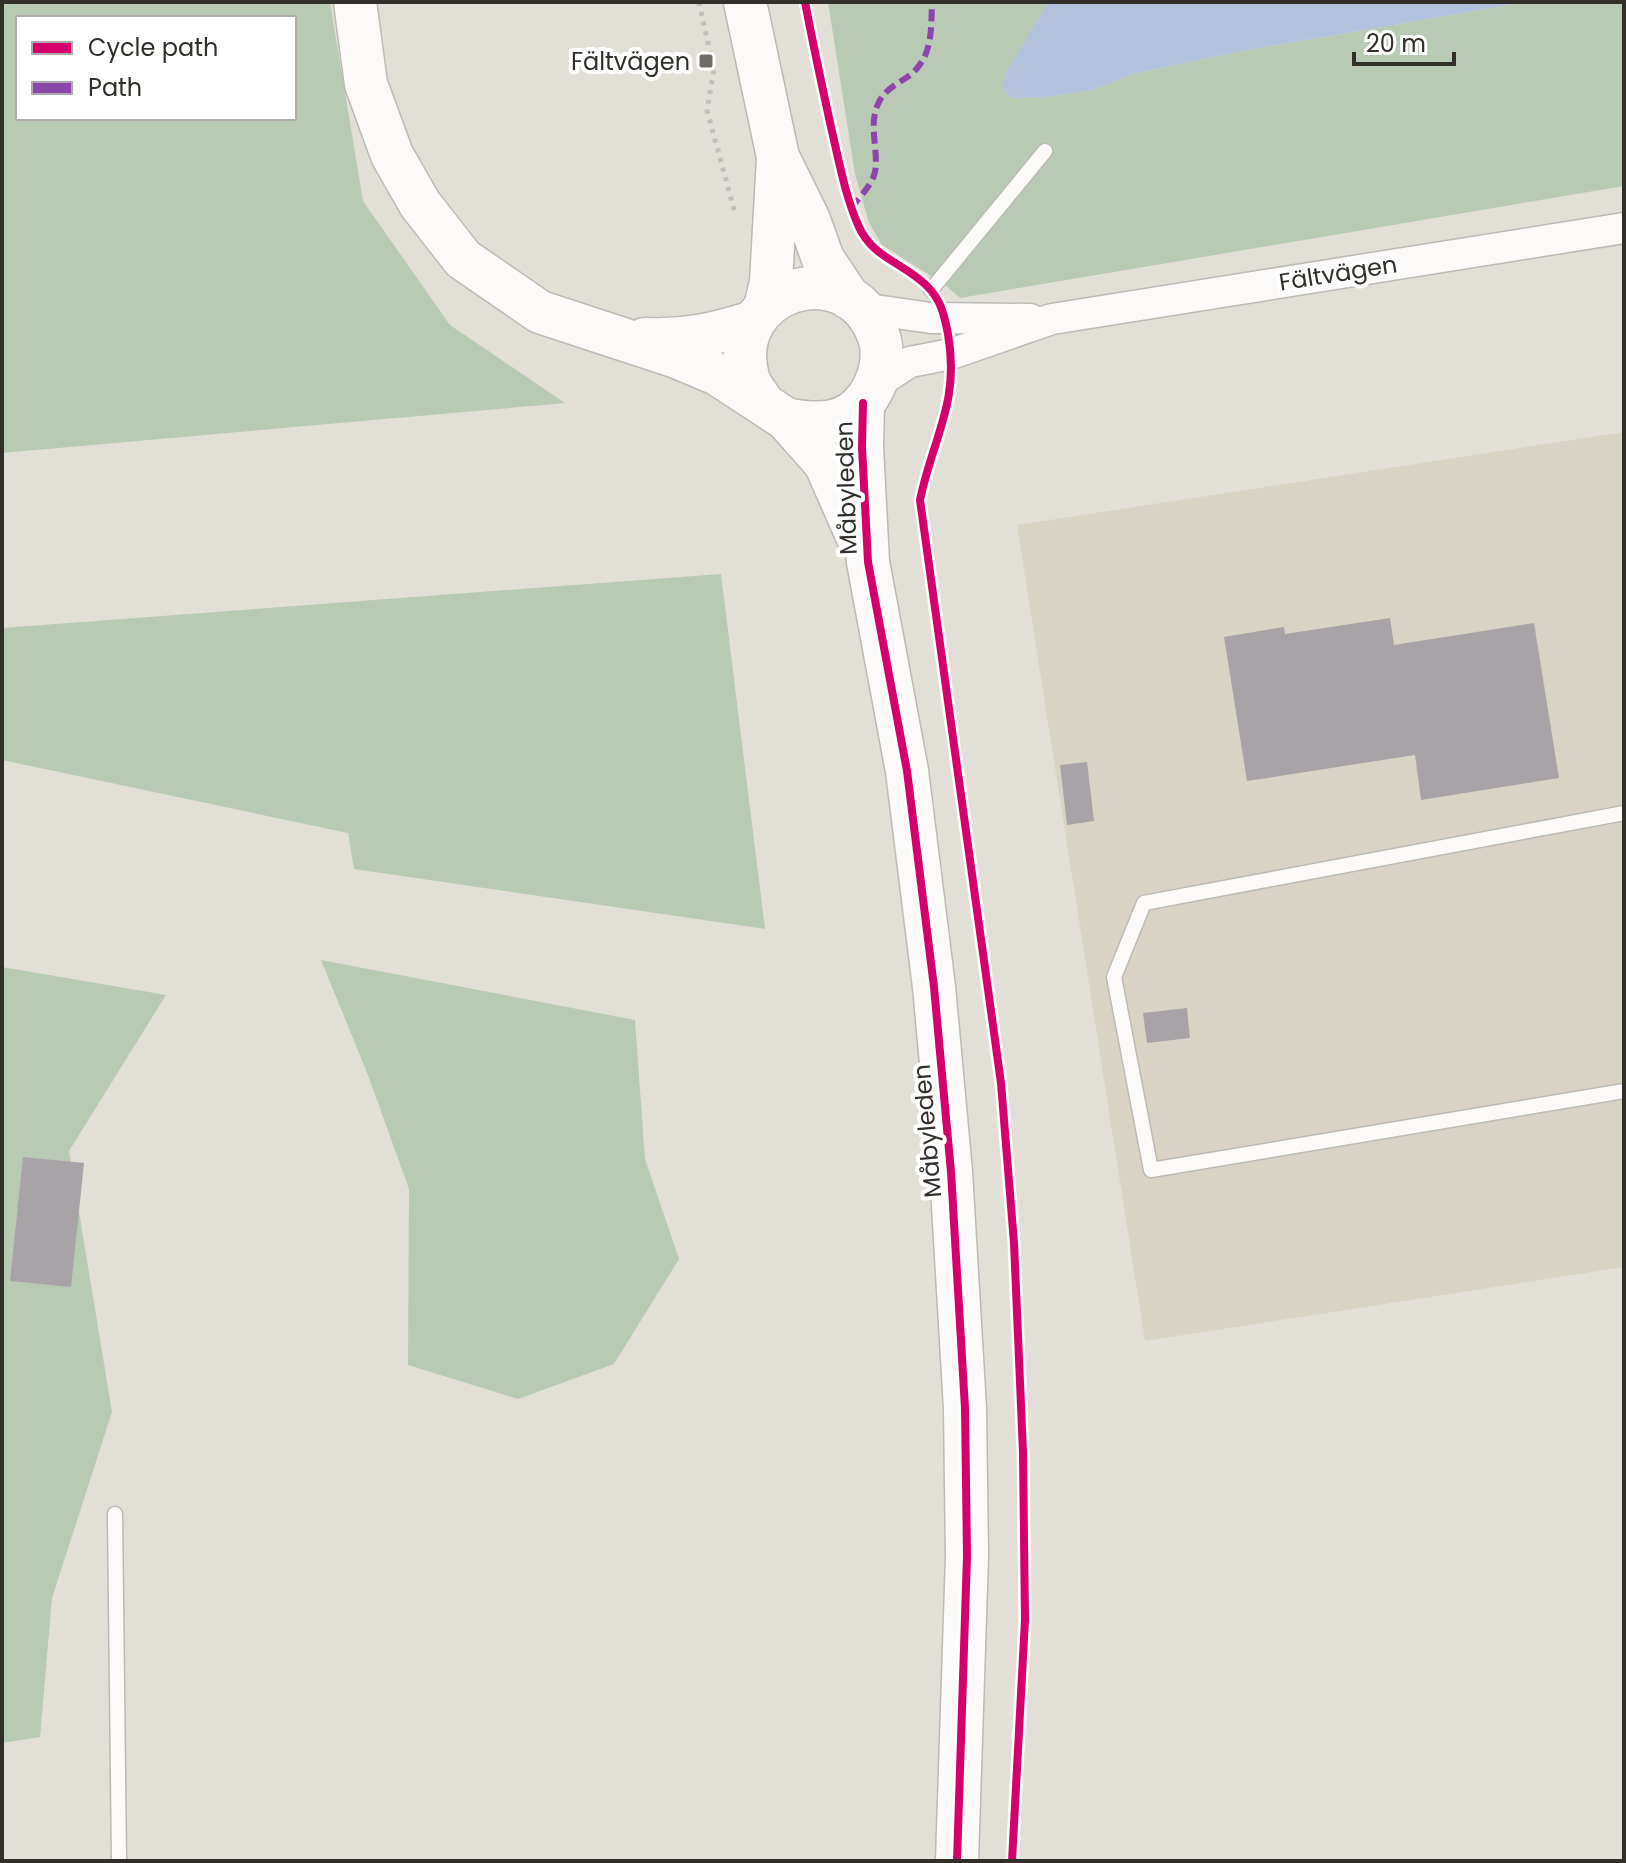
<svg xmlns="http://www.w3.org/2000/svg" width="1626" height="1863" font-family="Poppins,sans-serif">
<rect width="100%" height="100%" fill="#e2dfd7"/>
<path fill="#d9d3c5" d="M1624 432V1267L1145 1341 1017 525Z"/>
<g fill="#b8cab4" fill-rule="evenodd">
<path d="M2 2H330L363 201 450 325 565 403 2 453ZM18 18H294V118H18Z"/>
<path d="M828 2H1049L1007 72 1002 88 1012 98 1048 97 1093 90 1133 74 1242 51 1528 2H1624V186L960 298 945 285 882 245 869 223 855 174Z"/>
<path d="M721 574 765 929 354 869 348 833 2 760V628Z"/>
<path d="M321 960 635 1020 645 1159 679 1259 614 1364 518 1399 408 1365 409 1189 368 1075Z"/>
<path d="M2 967 166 995 69 1151 112 1412 52 1598 40 1737 2 1743Z"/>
</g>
<path fill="#b3c2dc" d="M1049 2H1528L1242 51 1133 74 1093 90 1048 97 1012 98 1002 88 1007 71Z"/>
<g fill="#a8a3a7">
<path d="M1390 618 1394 645 1534 623 1559 778 1421 800 1415 755 1247 781 1224 637 1284 627 1285 634Z"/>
<path d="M1087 762 1094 821 1067 825 1060 765Z"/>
<path d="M1187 1008 1190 1038 1147 1043 1143 1013Z"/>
<path d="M23 1157 84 1163 71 1287 10 1281Z"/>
</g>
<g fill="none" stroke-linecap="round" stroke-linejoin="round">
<g stroke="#bcbab4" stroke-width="17">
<g id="lane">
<path d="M931 290 1045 151"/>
<path d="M1624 813 1144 903 1114 977 1151 1170 1624 1091"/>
<path d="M115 1514 119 1861"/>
</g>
</g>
<g stroke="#bcbab4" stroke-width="33">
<g id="street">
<path d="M861 308 931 318 1030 319"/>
<path d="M876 384 910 362 951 354 1052 319 1624 228"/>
</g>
</g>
<g stroke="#bcbab4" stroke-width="45">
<g id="secondary">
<path d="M355 2 366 84 392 155 420 204 463 259 540 312 674 356 717 374 786 419 825 463 858 538"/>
<path d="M745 2 778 157 809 220 823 259 849 298"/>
<path d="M765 308 771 282 778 158"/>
<path d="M645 339C684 341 716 334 753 322"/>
<path d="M763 403C758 395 750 386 748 377 725 291 845 250 878 334 886 355 880 379 868 397 847 427 817 425 786 419"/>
<path d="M863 403 862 447 868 562 907 771 934 987 951 1172 965 1408 967 1556 957 1861"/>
</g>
</g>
<path stroke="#c0bfbc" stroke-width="5" stroke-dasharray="4 6" stroke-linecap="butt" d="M699 2 714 70 707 110 735 213"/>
<use href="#lane" stroke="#fbfaf9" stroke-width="14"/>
<use href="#street" stroke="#fbfaf9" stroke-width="30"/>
<use href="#secondary" stroke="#fbfaf9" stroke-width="42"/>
<path stroke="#8e44ad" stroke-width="6" stroke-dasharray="12 6" stroke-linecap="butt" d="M851 208C859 198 872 185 875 172 879 151 868 125 878 104 887 84 908 81 918 67 933 49 931 24 932 2"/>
<g stroke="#fff" stroke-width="13">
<g id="cycleway">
<path d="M805 2C813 44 822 86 831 127 839 161 845 196 859 227 873 258 904 263 927 286 941 300 944 314 948 334 960 403 933 437 920 500L1001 1083 1014 1243 1023 1452 1025 1620 1012 1861"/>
<path d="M863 403 862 447 868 562 907 771 934 987 951 1172 965 1408 967 1556 957 1861"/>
</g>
</g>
<use href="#cycleway" stroke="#d6006c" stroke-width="8"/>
</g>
<rect fill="#706d67" stroke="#fff" stroke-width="3" x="698" y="53" width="16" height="16" rx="4"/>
<g text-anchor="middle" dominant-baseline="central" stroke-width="8" stroke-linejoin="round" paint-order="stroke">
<g font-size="24" fill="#322f2a" stroke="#fff" text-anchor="end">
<text x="690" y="61">Fältvägen</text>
</g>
<g font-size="24" fill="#322f2a" stroke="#fff">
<text transform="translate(1338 273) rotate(-9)">Fältvägen</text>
<text transform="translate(846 488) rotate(-92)">Måbyleden</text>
<text transform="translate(927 1131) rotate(-95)">Måbyleden</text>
</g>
</g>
<rect width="1626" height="1863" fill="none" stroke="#322f2a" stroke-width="8"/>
<rect x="16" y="16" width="280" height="104" fill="#ffffff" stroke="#adacaa" stroke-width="2"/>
<rect x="32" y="42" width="40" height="12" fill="#d6006c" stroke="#adacaa" stroke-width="2"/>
<text x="88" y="56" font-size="24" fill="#322f2a">Cycle path</text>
<rect x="32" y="82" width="40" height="12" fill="#8e44ad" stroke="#adacaa" stroke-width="2"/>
<text x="88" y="96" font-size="24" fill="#322f2a">Path</text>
<path d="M1354 52v12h100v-12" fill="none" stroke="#322f2a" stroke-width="4"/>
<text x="1366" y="52" font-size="24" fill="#322f2a" stroke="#ffffff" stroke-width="6" paint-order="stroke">20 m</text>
</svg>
